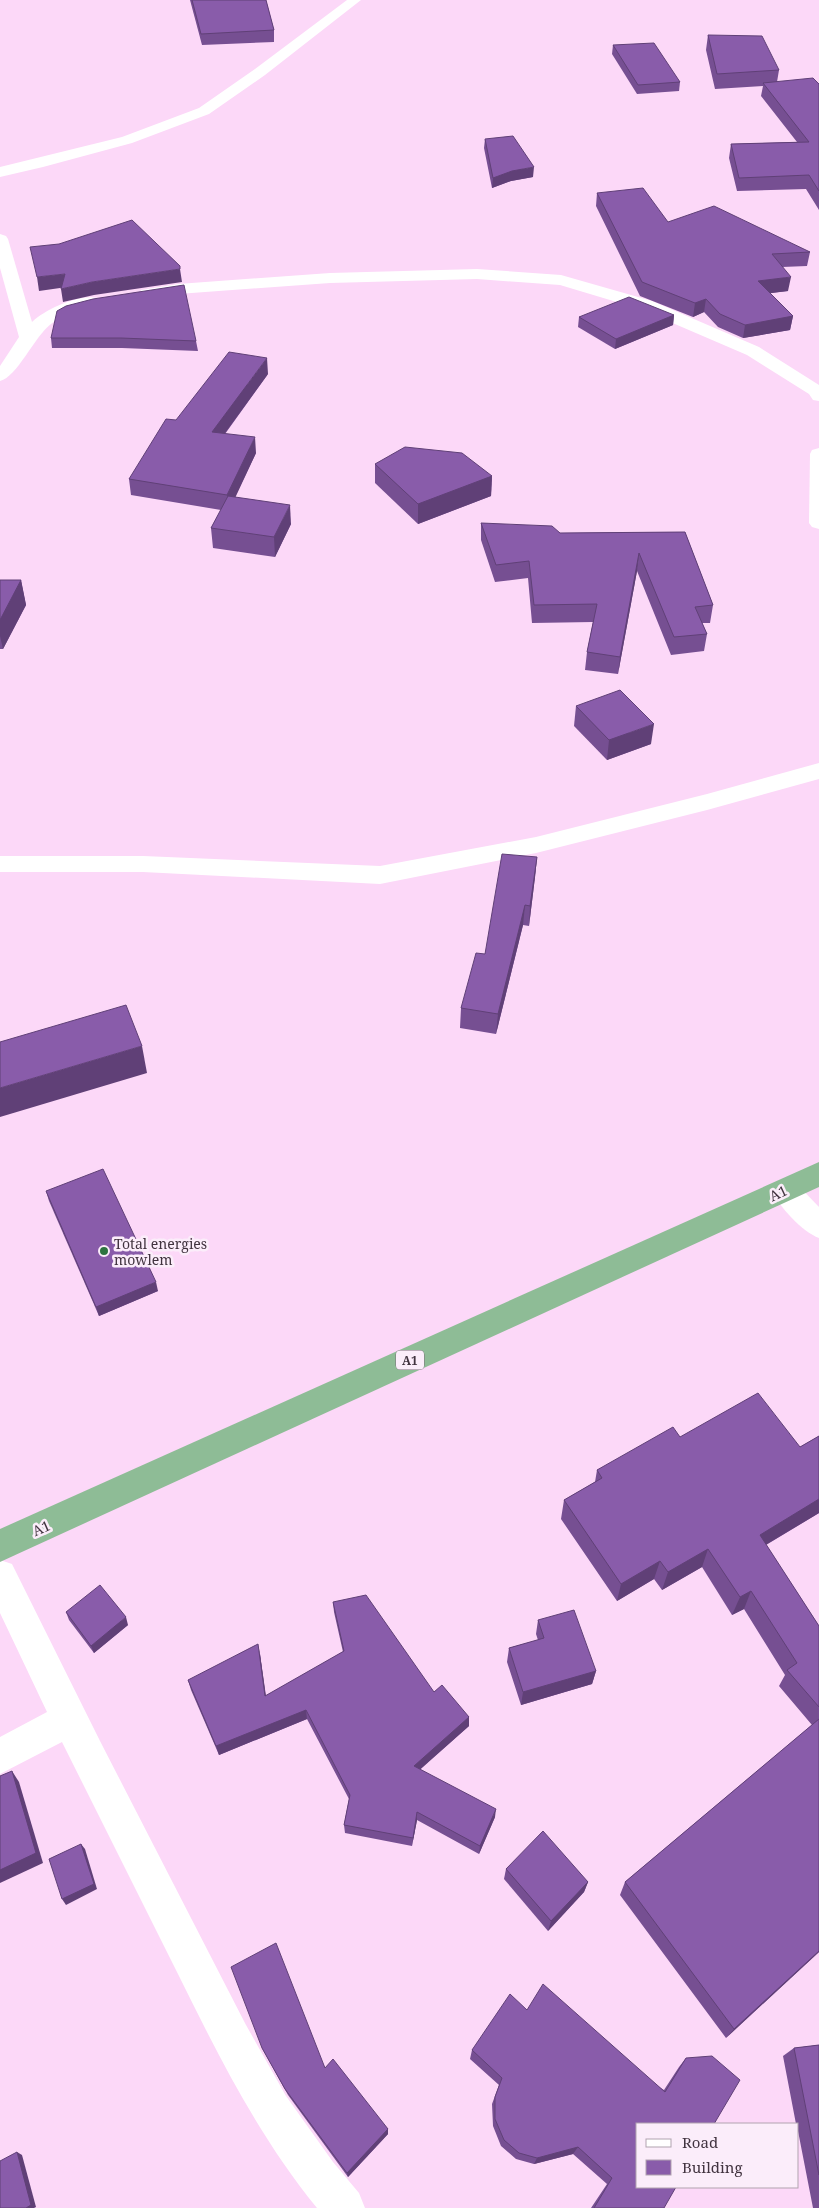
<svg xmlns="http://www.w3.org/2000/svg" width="819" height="2208" font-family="'Noto Serif',serif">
<rect width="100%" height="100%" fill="#fcd8f8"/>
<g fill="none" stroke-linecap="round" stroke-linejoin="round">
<g fill="#fff" fill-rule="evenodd">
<path d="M347 0H361L265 75 209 114 132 143 43 167 0 177V167L122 137 199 108 255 69Z"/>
<path d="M0 234 6 236 8 239 32 322C46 309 79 294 98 298L100 302 98 306C81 311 65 312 51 324 34 337 17 377 0 381V366L19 337 0 268Z"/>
<path d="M477 269 561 275 652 301 759 347 819 385V401L813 400 809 394 747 355 640 309 560 285 477 279 330 283 178 294 147 299 141 298 139 294 141 290 178 284 330 273Z"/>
<path d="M819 448V529L812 527 809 523 810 454 812 450Z"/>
<path d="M819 763V779L707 810 536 853 380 884 143 872H0V856H143L380 866 536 837 707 794Z"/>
<path d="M785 1178 795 1182 819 1207V1238C802 1232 779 1206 771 1190L775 1182Z"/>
<path d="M0 1560 12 1564 100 1741 246 2025 286 2096 333 2162 359 2193 365 2208H317C258 2136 217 2053 176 1970 138 1894 100 1818 62 1742L0 1774V1737L47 1712 0 1613Z"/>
</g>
<path fill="#8ebc96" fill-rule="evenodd" d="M819 1162V1187L0 1562V1529Z"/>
</g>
<g fill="#764f92">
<path d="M190 0H266L274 30V42L202 45Z"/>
<path d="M708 35 779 70 777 82 819 84V210L806 189 737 191 729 158 731 144 797 142 761 96 763 86 715 89 706 50Z"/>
<path d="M613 45 680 82 679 91 637 94 612 54Z"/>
<path d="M485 139 533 177 511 181 492 188 484 148Z"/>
<path d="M597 193 668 222 810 252 807 266 782 267 788 291 770 293 793 316 790 330 743 338 718 327 704 312 693 317 640 296 596 206Z"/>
<path d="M93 299 196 341 198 351 122 348H52L51 338Z"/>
<path d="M674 315 673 325 615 349 578 327 579 317Z"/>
<path d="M268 374 225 434 256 453 235 497 291 524 275 557 213 548 211 528 221 510 131 495 129 479 176 420Z"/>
<path d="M375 464 492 476 491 496 418 524 375 483Z"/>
<path d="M481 523 560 533 685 532 713 605 710 623H702L707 634 704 651 671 655 637 571 618 674 585 670 587 652 593 622 532 623 528 578 495 582 481 540Z"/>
<path d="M0 580H21L26 605 3 649H0Z"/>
<path d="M576 706 651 744 607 760 574 726Z"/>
<path d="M537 857 535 877 529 926 523 925 496 1034 460 1028 461 1008 485 954Z"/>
<path d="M46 1191 158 1291 99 1316 49 1201Z"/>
<path d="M819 1436V1513L766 1545 819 1626V1952L726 2038 620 1895 625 1882 812 1725 779 1686 785 1675 744 1609 732 1615 702 1567 662 1590 654 1579 617 1601 561 1519 564 1500 595 1482 597 1470 680 1437 800 1447Z"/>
<path d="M333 1602 434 1692 469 1717V1726L420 1769 495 1817 479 1854 417 1820 412 1846 345 1833 344 1825 349 1799 307 1719 219 1755 191 1690 188 1680 260 1654 266 1696 343 1652 334 1612Z"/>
<path d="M66 1612 128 1625 94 1653 69 1620Z"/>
<path d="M538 1620 596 1671 592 1684 521 1705 507 1662 509 1648 538 1640 536 1634Z"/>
<path d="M506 1869 588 1882 584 1892 548 1931 504 1879Z"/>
<path d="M527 2010 664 2090 679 2067 686 2058 664 2208H591L607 2184 573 2154 534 2164 516 2159 501 2146 493 2126 492 2104 499 2085 470 2059 472 2050Z"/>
<path d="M819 2045V2208H813L798 2131V2124H796L783 2056 794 2048Z"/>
<path d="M262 2048 325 2068 388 2129V2134L348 2177 288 2095Z"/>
</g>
<g fill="#604077">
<path d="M534 167 533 177 511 181 492 188 493 178 512 171Z"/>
<path d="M180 269 182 282 94 295 63 302 61 289 92 282Z"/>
<path d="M65 274 67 287 39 291 37 277Z"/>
<path d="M791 277 788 291 756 295 758 281Z"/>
<path d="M706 299 704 312 693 317 695 303Z"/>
<path d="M674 315 673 325 615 349 616 339Z"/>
<path d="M793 316 790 330 743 338 745 325Z"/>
<path d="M267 358 268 374 214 448 212 432Z"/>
<path d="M255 437 256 453 229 511 227 495Z"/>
<path d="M492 476 491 496 418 524V504Z"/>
<path d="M290 505 291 524 275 557 274 537Z"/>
<path d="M639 553 637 571 618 674 620 657Z"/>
<path d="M21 580 26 605 3 649 0 636V620Z"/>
<path d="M654 724 651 744 607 760 609 740Z"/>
<path d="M537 857 535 877 529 926 530 906Z"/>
<path d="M525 905 523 925 496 1034 498 1014Z"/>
<path d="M142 1046 147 1073 0 1117V1088Z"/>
<path d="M156 1282 158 1291 99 1316 96 1307Z"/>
<path d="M819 1499V1513L752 1553 760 1535Z"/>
<path d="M708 1549 702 1567 662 1590 668 1572Z"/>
<path d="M660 1561 654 1579 617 1601 621 1584Z"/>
<path d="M751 1591 744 1609 732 1615 740 1597Z"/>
<path d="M126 1617 128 1625 94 1653 91 1646Z"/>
<path d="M258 1644 260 1654 267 1706 265 1696Z"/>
<path d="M596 1671 592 1684 521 1705 523 1692Z"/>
<path d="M306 1710 307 1719 219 1755 216 1746Z"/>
<path d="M469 1717V1726L414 1775V1766Z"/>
<path d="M12 1771 19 1782 43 1863 0 1883V1870Z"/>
<path d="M496 1809 495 1817 479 1854 480 1846Z"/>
<path d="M417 1812V1820L412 1846 413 1838Z"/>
<path d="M81 1844 85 1849 97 1889 66 1905 62 1899Z"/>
<path d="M588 1882 584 1892 548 1931 551 1921Z"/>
<path d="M819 1951V1952L726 2038 734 2029Z"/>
<path d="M388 2129V2134L348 2177 347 2173Z"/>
<path d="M578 2147 573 2154 534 2164 537 2158Z"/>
<path d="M17 2152 22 2155 36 2207 34 2208H26Z"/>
</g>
<g fill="#895caa" stroke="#604077">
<path d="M192 0H266L274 30 201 34Z"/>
<path d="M708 35 762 36 779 70 717 74Z"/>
<path d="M654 43 680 82 638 85 613 45Z"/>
<path d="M813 78 819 84V191L809 175 739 178 731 144 809 142 763 83Z"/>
<path d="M513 136 534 167 512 171 493 178 485 139Z"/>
<path d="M643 188 668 222 714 206 810 252 772 254 791 277 758 281 793 316 745 325 720 314 706 299 695 303 642 282 597 193Z"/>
<path d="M132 220 180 266V269L92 282 61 289 65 274 37 277 30 247 59 244Z"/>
<path d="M184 285 196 341 121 338H51L57 311 66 306 93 299Z"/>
<path d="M629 297 674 315 616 339 579 317Z"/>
<path d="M229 352 267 358 212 432 255 437 227 495 129 479 166 419 176 420Z"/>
<path d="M405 447 462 453 492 476 418 504 375 464Z"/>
<path d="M228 496 290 505 274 537 211 528Z"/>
<path d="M481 523 552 526 560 533 685 532 713 605 695 607 707 634 674 637 639 553 620 657 587 652 597 604 534 605 529 561 496 565Z"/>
<path d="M0 580H21L0 620Z"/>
<path d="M620 690 654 724 609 740 576 706Z"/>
<path d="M502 854 537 857 530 906 525 905 498 1014 461 1008 476 953 485 954Z"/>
<path d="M126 1005 142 1046 0 1088V1042Z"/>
<path d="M103 1169 156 1282 96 1307 46 1191Z"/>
<path d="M758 1393 800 1447 819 1436V1499L760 1535 819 1626V1707L787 1670 797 1663 751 1591 740 1597 708 1549 668 1572 660 1561 621 1584 564 1500 602 1478 597 1470 673 1427 680 1437Z"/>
<path d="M100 1585 126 1617 91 1646 66 1612Z"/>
<path d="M366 1595 434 1692 442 1685 469 1717 414 1766 496 1809 480 1846 417 1812 413 1838 344 1825 350 1795 306 1710 216 1746 188 1680 258 1644 265 1696 344 1651 333 1602Z"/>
<path d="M574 1610 596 1671 523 1692 509 1648 544 1638 538 1620Z"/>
<path d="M819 1719V1951L734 2029 625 1882Z"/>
<path d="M12 1771 36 1853 0 1870V1776Z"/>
<path d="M543 1831 588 1882 551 1921 506 1869Z"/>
<path d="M81 1844 94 1884 62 1899 49 1859Z"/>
<path d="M276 1943 325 2068 333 2059 388 2129 347 2173 285 2089 262 2048 231 1967Z"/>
<path d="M543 1984 665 2092 686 2058 712 2056 740 2080 714 2124H638V2187H676L664 2208H594L612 2178 578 2147 537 2158 519 2153 504 2140 495 2119V2097L502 2078 472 2050 510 1994 527 2010Z"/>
<path d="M819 2045V2175L794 2048Z"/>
<path d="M17 2152 31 2205 26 2208H0V2161Z"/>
</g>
<circle fill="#2d733f" stroke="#fbedfa" stroke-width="2" cx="104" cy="1251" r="5"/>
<g text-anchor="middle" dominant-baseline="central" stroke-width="5" stroke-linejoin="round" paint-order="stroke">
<rect fill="#fbedfa" stroke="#796b77" stroke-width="1" x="396" y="1350.5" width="28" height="19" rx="4"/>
<g font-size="12" font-weight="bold" fill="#41333f">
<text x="410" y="1360">A1</text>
</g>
<g font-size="14" fill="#41333f" stroke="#fbedfa">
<text transform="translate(778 1193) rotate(-25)">A1</text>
<text transform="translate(41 1528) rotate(-24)">A1</text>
</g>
<g font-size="14" fill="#41333f" stroke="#fbedfa" text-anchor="start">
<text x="114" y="1243">Total energies<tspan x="114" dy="16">mowlem</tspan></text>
</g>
</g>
<rect x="636" y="2123" width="162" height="65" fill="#fbedfa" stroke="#b1a3af"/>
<rect x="646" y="2139" width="25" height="8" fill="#ffffff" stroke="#b1a3af"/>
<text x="682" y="2148" font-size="15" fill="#41333f">Road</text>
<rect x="646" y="2160" width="25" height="15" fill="#895caa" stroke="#b1a3af"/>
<text x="682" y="2173" font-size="15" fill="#41333f">Building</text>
</svg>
